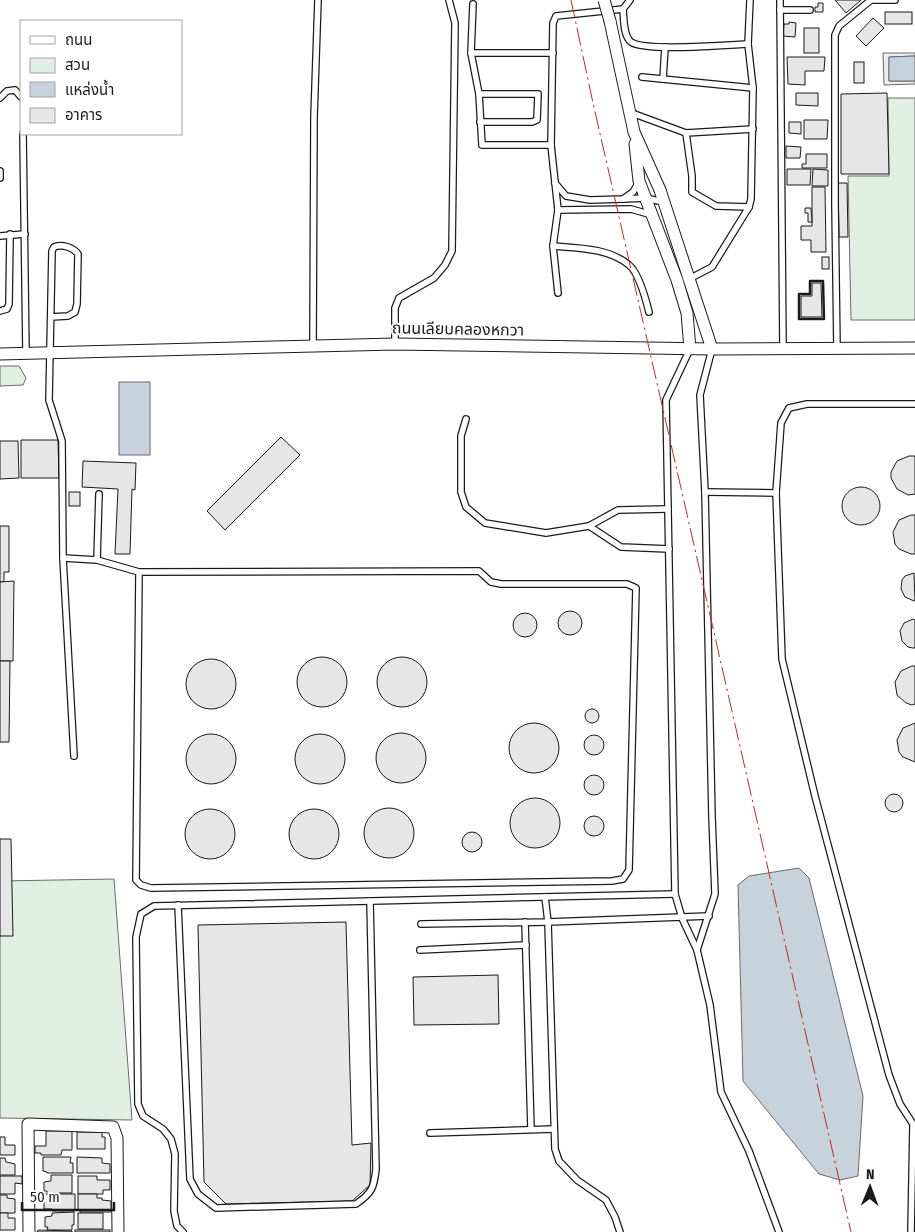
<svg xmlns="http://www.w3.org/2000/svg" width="915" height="1232" font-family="'Fira Sans Condensed','Noto Sans Thai',sans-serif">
<rect width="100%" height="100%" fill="#fff"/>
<g fill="#e0efe3" stroke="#6a6a6a">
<path d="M888 98H915V320H851L848 176H889Z"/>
<path d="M0 366H19L26 378 23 385 0 386Z"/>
<path d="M114 879 132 1120 0 1118V881Z"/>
</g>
<path fill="#ededed" stroke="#6a6a6a" d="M883 53H915V56L889 57V81H915V84L884 85Z"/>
<g fill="#c6d2dc" stroke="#6a6a6a">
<path d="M915 56V81H889V57Z"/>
<rect x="119" y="382" width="31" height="73"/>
<path d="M799 868 809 878 863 1096 858 1176 840 1180 819 1174 743 1081 738 885 749 876Z"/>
</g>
<g fill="#e6e6e6" stroke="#1a1a1a">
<path d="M835 0H861L846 13Z"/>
<path d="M818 3H823V12H815V7H818Z"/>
<rect x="885" y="12" width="27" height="12"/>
<path d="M873 18 884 28 866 46 856 36Z"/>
<path d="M789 22 796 23 795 37 783 36 784 24H789Z"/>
<rect x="804" y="28" width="15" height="25"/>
<path d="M787 57H825L824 71H805V85L788 84Z"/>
<rect x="854" y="62" width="10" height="21"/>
<path d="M796 93H818V106L796 105Z"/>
<path d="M887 93 889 174H841V94Z"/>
<path d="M804 120H828L827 139H804Z"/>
<path d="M789 122H801V134L789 133Z"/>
<path d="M786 146 801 147 800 158H786Z"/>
<path d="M806 154H827V168H802V164H806Z"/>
<path d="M787 169H811L810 185H787Z"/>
<path d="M813 169 828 170V186H812Z"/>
<path d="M838 183H847L848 237H839Z"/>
<path d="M812 187H825L826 252H811V240H801V226H812Z"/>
<path d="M805 208H811L812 222H808V213H805Z"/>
<rect x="822" y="257" width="7" height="12"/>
<path d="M812 283H821L822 317H801V296H812Z"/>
<path d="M281 437 300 455 225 530 207 511Z"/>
<path d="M21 440H58L59 478H21Z"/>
<path d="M0 441H18L19 478 0 479Z"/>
<path d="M909 456H915V494L908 495 897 489 891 478V472L897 461Z"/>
<path d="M83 461 136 463 135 490 132 489 130 554H115L118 489 82 487Z"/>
<circle cx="861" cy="506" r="19"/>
<rect x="69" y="492" width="11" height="14"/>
<path d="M911 515H915V554H911L899 549 895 544 893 532 899 520Z"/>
<path d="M0 526H9V572H4V582H0Z"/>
<path d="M914 573 915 601H914L905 597 901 589 902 580 905 576Z"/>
<path d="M14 581 13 661H0V582Z"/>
<circle cx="570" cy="623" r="12"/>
<circle cx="525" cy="625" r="12"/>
<path d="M913 619 915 620V648H913L908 647 902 641 900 631 904 623Z"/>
<circle cx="322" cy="682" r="25"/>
<circle cx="402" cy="682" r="25"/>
<circle cx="211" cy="684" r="25"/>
<path d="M0 661H10L9 742H0Z"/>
<path d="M912 666H915V704L912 705 906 703 897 695 895 682 901 671Z"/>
<circle cx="592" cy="716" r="7"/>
<path d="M915 723V762L903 757 899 752 897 740 903 728Z"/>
<circle cx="534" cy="748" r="25"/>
<circle cx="401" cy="758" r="25"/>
<circle cx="211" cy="759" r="25"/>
<circle cx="320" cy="759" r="25"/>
<circle cx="594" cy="745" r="10"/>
<circle cx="594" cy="785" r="10"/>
<circle cx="894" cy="803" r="9"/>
<circle cx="535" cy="823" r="25"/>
<circle cx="389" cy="833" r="25"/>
<circle cx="314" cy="834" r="25"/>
<circle cx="210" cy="834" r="25"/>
<circle cx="594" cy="826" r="10"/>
<circle cx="472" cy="842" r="10"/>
<path d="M0 839H11L13 936H0Z"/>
<path d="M346 922 352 1145 371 1143 370 1185 352 1201 226 1204 204 1182 198 925Z"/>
<path d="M498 975 499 1024 414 1025 413 977Z"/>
<path d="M46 1131H72V1150H62L61 1155H41V1153H35V1146H46Z"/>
<path d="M77 1132H102V1137H105V1149H77Z"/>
<path d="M0 1137H5V1145H15V1155H0Z"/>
<path d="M43 1157H71L70 1163H73V1173H47V1172L43 1171Z"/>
<path d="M77 1157 102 1158V1163L110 1164V1173H77Z"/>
<path d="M0 1158H5L6 1162 15 1164V1175H0Z"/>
<path d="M51 1175H72V1193H47V1191H44V1182L51 1181Z"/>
<path d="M0 1176H22V1184L15 1183V1194H0Z"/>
<path d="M78 1176H97V1180H110V1190H103V1194H78Z"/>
<path d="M37 1194H75V1211H52V1209H44V1201H37Z"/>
<path d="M78 1194H97V1198H102V1200L111 1201V1212H80V1210H78Z"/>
<path d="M0 1195H7V1198L15 1199V1213H0Z"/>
<path d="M74 1212V1225H72V1230H47L48 1227H45V1217L52 1216V1213Z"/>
<path d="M0 1213H8V1218H15V1230H0Z"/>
<rect x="78" y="1213" width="25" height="16"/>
<path d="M38 1230 72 1231V1232H37Z"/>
<rect x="75" y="1230" width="35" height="2"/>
</g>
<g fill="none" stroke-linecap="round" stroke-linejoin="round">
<g stroke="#1a1a1a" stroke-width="8">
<g id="service">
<path d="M630 0 623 9C624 18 623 36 631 42 645 52 727 45 748 44"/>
<path d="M780 0 783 349"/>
<path d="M473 4 471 53 479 94 482 145H551"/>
<path d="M780 10H810"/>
<path d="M471 53H553"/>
<path d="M642 77 753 88"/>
<path d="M663 79 665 47"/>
<path d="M479 94H538L537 120 532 122H480"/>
<path d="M0 98 7 91 15 90 21 97"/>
<path d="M629 112 686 133 753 129"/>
<path d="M686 133 692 176V192L716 206 749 207"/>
<path d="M23 134 26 353"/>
<path d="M0 171V178"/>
<path d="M555 183 566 196 590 200 623 199 633 192 639 182"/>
<path d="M623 199 646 198 663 202"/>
<path d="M558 210 631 209 652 215"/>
<path d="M0 236 25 234"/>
<path d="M553 246C578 248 609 248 629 265 639 273 646 300 649 312"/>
<path d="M689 279 712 267 749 207 751 199 753 88 748 44 750 0"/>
<path d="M558 293 553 246 558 210 551 145 553 23 556 16 623 9"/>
<path d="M0 311 7 309 9 304 10 234"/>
<path d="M51 317 68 316 75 312 77 304 78 254C73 247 62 244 54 247L52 251 49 400 62 441 63 558 74 756"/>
<path d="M395 344V308L399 298 434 278 445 265 452 251 455 23 449 0"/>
<path d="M313 347 314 117 318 0"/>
<path d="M690 349 666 400 675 894 682 918 697 950 710 1005 721 1092 749 1151 779 1232"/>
<path d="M837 349 835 204V35L839 26 871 0H895"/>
<path d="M466 419 461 436V492L466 507 485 523 546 533 589 526 618 510 668 509"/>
<path d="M705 492 776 493"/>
<path d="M589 526 621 547 669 549"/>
<path d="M63 558 97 560 139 572 479 571 491 582 501 584H627L636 588 629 870 623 879 612 881 151 888 141 885 136 880 139 572"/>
<path d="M97 560 99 494"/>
<path d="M178 905 190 1179 198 1194 216 1208 356 1204C372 1193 374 1188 376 1169L370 901"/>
<path d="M525 922 531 1129"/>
<path d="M421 924 548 922 545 897"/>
<path d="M420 950 526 945"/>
<path d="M697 950 715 894 712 817 705 492 700 395 712 349"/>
<path d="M430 1133 554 1129"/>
<path d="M183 1232 177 1226 174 1211 175 1154 171 1139 163 1129 143 1116 138 1104 136 937 141 914 154 906 675 894"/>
<path d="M620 1232 615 1217 606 1200 577 1180 559 1161 555 1149 548 922 709 916"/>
<path d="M911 1232 913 1124 900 1104 889 1075 815 796 782 659 776 493 781 423 789 408 807 404H915"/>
</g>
</g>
<g stroke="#1a1a1a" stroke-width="13">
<g id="minor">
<path d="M610 21 634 132 660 190 712 349"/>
<path d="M635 144 639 181 677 280 687 313 690 349"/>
<path d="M0 354 395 344 712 349 915 348"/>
<path d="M29 1232 28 1124 113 1127 117 1138 118 1232"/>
</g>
</g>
<use href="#service" stroke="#fff" stroke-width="5.5"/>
<use href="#minor" stroke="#fff" stroke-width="11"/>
<g stroke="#1a1a1a" stroke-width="13" stroke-linecap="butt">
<path id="minor-bridge" d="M604 0 610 21"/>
</g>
<use href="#minor-bridge" stroke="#fff" stroke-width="11"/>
<path stroke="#1a1a1a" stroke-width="2.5" d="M810 281H823L824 319H799V294H810Z"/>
<path stroke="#c62828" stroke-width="1" stroke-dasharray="18 4 2.5 4" stroke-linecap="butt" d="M571 0 593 103 851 1232"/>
</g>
<g text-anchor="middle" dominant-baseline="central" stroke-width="4" stroke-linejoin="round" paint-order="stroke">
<g font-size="16" fill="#1a1a1a" stroke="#fff">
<text transform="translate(458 329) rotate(1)">ถนนเลียบคลองหกวา</text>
</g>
</g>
<rect x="20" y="20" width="162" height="115" fill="#ffffff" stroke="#a3a3a3"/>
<rect x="30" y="36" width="25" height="8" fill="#ffffff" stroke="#a3a3a3"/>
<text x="65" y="45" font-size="15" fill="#1a1a1a">ถนน</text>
<rect x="30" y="58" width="25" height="15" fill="#e0efe3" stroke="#a3a3a3"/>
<text x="65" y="70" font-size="15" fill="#1a1a1a">สวน</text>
<rect x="30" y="82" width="25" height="15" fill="#c6d2dc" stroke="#a3a3a3"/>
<text x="65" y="95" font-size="15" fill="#1a1a1a">แหล่งน้ำ</text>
<rect x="30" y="108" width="25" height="15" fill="#e6e6e6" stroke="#a3a3a3"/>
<text x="65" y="120" font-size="15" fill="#1a1a1a">อาคาร</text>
<g transform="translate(870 1187) rotate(1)" stroke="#ffffff" stroke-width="4" paint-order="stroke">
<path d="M0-4L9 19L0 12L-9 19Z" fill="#1a1a1a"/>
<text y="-8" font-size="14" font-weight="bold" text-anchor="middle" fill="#1a1a1a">N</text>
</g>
<path d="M22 1202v8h92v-8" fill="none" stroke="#1a1a1a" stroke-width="2.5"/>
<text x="30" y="1202" font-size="15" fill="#1a1a1a" stroke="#ffffff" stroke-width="4" paint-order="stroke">50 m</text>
</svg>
